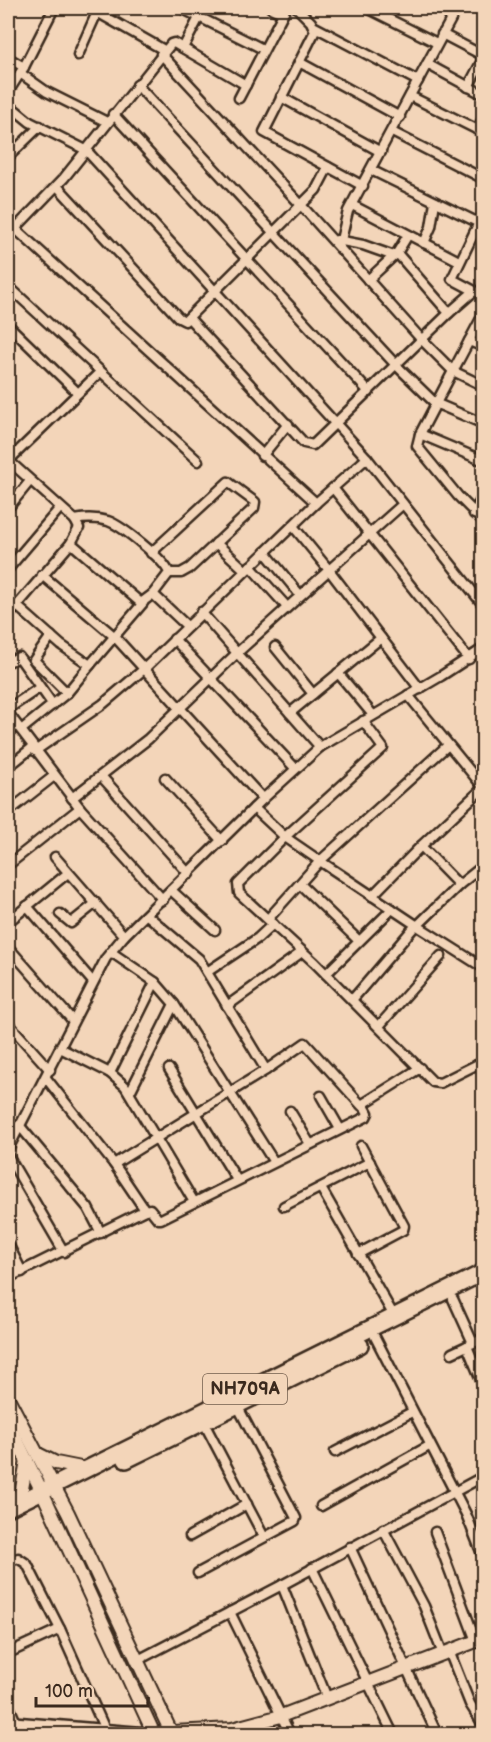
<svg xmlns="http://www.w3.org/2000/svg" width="491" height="1742" font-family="'Balsamiq Sans',sans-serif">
<rect width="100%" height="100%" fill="#f3d5b9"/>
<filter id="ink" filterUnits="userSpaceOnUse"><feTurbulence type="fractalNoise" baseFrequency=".0167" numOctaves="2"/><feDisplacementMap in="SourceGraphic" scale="12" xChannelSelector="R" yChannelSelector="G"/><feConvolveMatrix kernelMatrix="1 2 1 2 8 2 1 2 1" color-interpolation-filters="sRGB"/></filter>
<g filter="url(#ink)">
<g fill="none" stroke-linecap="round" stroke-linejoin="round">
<g stroke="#3b2a1e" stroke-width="13">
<g id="street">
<path d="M181 8 263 49"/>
<path d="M271 8 282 13"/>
<path d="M297 8 311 22 315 31 264 132 363 186"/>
<path d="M367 8 437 43"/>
<path d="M97 12 164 50"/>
<path d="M315 27 418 81"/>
<path d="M442 34 484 56"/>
<path d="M183 48 204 8"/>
<path d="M78 55 99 8"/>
<path d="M8 58 24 67"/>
<path d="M299 62 400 117"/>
<path d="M427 64 484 95"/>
<path d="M20 73 47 92 107 122"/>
<path d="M137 85 396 365 435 403 484 424"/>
<path d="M468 87 484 57"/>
<path d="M8 92 24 67 54 8"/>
<path d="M410 96 484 133"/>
<path d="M281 97 381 152"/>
<path d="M239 98 286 8"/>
<path d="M8 104 30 122 86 150 367 458 316 503"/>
<path d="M113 114 369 392"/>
<path d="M477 130 484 117"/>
<path d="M392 132 484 179"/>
<path d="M8 157 40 126"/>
<path d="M328 167 316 190 301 205 422 340 453 371 420 434 417 446 458 496 484 522"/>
<path d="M371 170 479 223"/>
<path d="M57 186 179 318 185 321 301 205 161 54"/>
<path d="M352 205 459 261"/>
<path d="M484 212 452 279 484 296"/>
<path d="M8 222 316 503 143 670 103 704 35 751"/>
<path d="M8 236 64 178 171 44 174 43 246 85"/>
<path d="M337 240 363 245 394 256"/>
<path d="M341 240 348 211 457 8"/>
<path d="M424 243 431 227 435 202"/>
<path d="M368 280 397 253 408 235"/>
<path d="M8 286 198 461"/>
<path d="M449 313 473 292"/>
<path d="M484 313 453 371 484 386"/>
<path d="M189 318 304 443 313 445 449 313 397 253"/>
<path d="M8 325 78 393"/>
<path d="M469 341 484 347"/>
<path d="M420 434 484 461"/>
<path d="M262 456 288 424"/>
<path d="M367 458 484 606"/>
<path d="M8 460 75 520 79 528 71 543 8 616"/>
<path d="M8 461 100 372"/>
<path d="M333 488 469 659"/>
<path d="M403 504 329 570 420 689"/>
<path d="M8 508 30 481"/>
<path d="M474 514 484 494"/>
<path d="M71 543 141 603 153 594 169 573C165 560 122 526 108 521 97 518 86 518 75 520"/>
<path d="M216 543 245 570"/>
<path d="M265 552 300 595"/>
<path d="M151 553 228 482 255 502 254 508 190 568 181 573H169"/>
<path d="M250 566 287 607"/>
<path d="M8 569 60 508"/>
<path d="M42 575 115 637 263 799"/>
<path d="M153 594 187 626"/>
<path d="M17 606 61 645 90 665 143 603"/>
<path d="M201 612 320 747"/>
<path d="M51 636 34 660 67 693"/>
<path d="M174 639 295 768"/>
<path d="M275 647 313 694"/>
<path d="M8 662 19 657 53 705"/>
<path d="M338 673 373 715"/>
<path d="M408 695 484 788"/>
<path d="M8 709 39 688"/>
<path d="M8 713 80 808 163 900"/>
<path d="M290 713 381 638"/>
<path d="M21 730 67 693 90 665"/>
<path d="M8 767 33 747"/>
<path d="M101 776 189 874"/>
<path d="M165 778 222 841"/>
<path d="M72 798 148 739 237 653 329 570 293 526"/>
<path d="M254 808 285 837 383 748 363 721"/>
<path d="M8 812 54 776"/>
<path d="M421 846 483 788"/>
<path d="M55 857 124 936"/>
<path d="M8 865 80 808"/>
<path d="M300 884 359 941"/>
<path d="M459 885 484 865"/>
<path d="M171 890 215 930"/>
<path d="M372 896 421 846 459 885 418 925"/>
<path d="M27 906 93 982"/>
<path d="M60 914 71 923 96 903"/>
<path d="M268 919 320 861 285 837 238 884 239 893 315 963 433 1082 440 1083 484 1061"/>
<path d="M8 922 68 873"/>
<path d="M416 925 320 861 447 746"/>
<path d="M8 947 73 1021"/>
<path d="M111 952 155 982 174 1004 130 1092"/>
<path d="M207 972 258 938 273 924"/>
<path d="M326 974 392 909"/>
<path d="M352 1000 416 925 484 968"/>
<path d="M174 1004 274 1162"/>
<path d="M227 1006 302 952"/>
<path d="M8 1023 50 1070"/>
<path d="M379 1026 441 956"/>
<path d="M60 1048 110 1073 125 1086 194 1202"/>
<path d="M169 1069 237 1180"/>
<path d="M266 1070 305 1043 362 1106"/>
<path d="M110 1073 155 982"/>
<path d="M46 1078 114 1164 145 1210"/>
<path d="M321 1096 340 1129"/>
<path d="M290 1111 310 1144"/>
<path d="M19 1125 88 1208 101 1233"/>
<path d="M8 1149 106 958 124 936 263 799 320 747 441 676 484 648"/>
<path d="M8 1156 64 1252"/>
<path d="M114 1164 266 1070 199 959 147 915"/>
<path d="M321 1188 394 1316"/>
<path d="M284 1206 370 1162"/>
<path d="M8 1244 22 1272"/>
<path d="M358 1254 403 1230 404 1226 361 1146"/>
<path d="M8 1278 145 1210 150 1209 158 1219H161L366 1117 368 1113 363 1104 420 1068"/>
<path d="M453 1299 473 1343"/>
<path d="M375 1337 466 1514 484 1559"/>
<path d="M467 1346 484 1387"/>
<path d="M452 1353 484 1338"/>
<path d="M204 1423 264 1537"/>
<path d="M335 1452 412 1412"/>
<path d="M321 1506 429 1446"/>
<path d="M383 1529 424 1606 443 1654"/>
<path d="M435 1532 476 1641"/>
<path d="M190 1536 247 1504"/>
<path d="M350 1547 437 1734"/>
<path d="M8 1562 18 1558 27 1564 60 1629 107 1734"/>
<path d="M312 1568 393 1734"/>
<path d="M198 1573 295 1521 296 1518 238 1407"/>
<path d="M282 1585 484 1476"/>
<path d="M230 1612 290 1734"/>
<path d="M449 1651 470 1704 484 1726"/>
<path d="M8 1653 60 1629"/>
<path d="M138 1660 282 1585 327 1698"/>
<path d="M8 1704 21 1734"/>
<path d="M8 1721 154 1733"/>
</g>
</g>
<g stroke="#3b2a1e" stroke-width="16">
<g id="secondary">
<path d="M8 1398 68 1513 171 1732"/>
<path d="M8 1422 46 1500 154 1734"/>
<path d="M38 1454 56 1463 86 1469"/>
<path d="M14 1505 22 1489 27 1460"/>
<path d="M154 1733 232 1729 281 1716 484 1638"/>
</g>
</g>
<g stroke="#3b2a1e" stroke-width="20">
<g id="highway">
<path d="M126 1460 360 1345"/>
<path d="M8 1508 484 1272"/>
</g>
</g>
<use href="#street" stroke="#f3d5b9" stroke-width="8"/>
<use href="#secondary" stroke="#f3d5b9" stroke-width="12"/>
<use href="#highway" stroke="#f3d5b9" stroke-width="15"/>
</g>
</g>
<g text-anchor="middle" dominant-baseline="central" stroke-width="6" stroke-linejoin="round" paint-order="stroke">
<rect fill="#f3d5b9" stroke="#725d4c" stroke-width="1.5" x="203" y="1374" width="84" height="30" rx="4.5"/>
<g font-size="18" font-weight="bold" fill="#3b2a1e">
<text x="245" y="1389">NH709A</text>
</g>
</g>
<rect width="491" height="1742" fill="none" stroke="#f3d5b9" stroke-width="30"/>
<rect x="15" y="15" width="461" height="1712" fill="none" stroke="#3b2a1e" stroke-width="2" filter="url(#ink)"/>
<path d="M36 1697v9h112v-9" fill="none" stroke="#3b2a1e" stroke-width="3"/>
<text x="45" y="1697" font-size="18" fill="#3b2a1e" stroke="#f3d5b9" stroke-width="4.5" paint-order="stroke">100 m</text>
</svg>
